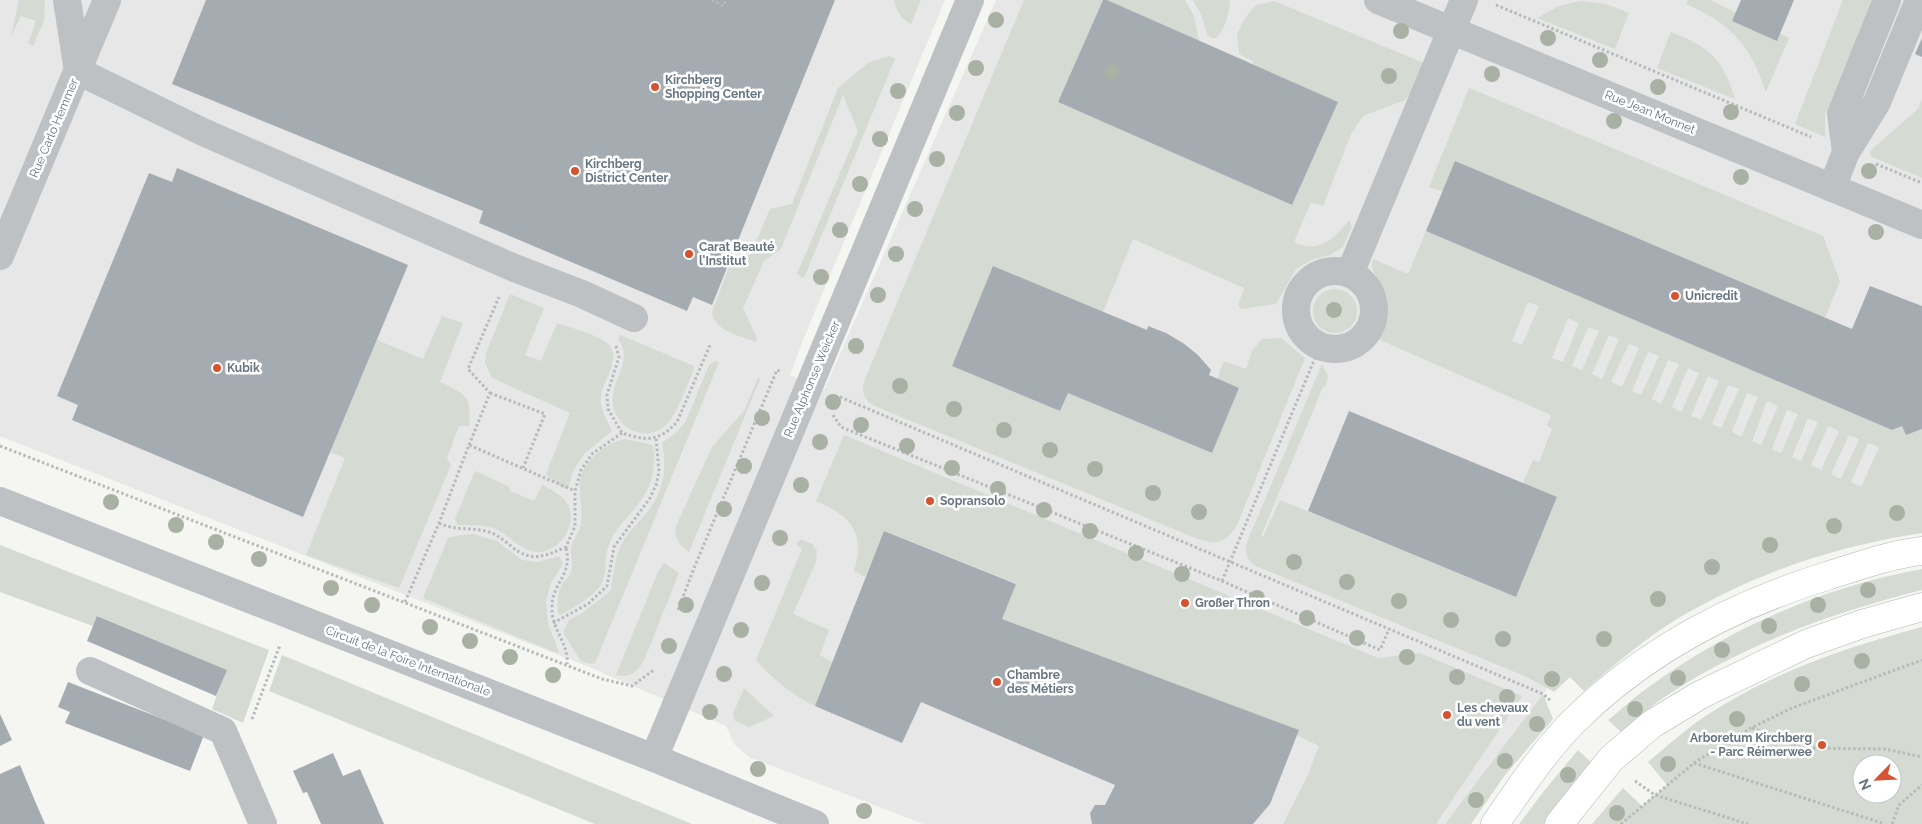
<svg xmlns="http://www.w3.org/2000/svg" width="1922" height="824" font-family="Raleway,sans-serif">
<rect width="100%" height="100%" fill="#f5f5f2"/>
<path fill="#e6e7e6" d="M0 0H945L803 340 790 375 824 390 996 0H1922V485L1583 641 1445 824H924L749 757 734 744 726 726 589 667 0 436Z"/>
<g fill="#d5dad2" fill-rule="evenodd">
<path d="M19 0H45L44 21 33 46 28 43 36 21 21 16 11 36Z"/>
<path d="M894 0H921L911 24C900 18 897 12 894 0Z"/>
<path d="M1024 0H1103L1058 102 1292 205 1337 102 1253 64V61L1239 54 1237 34 1245 18 1256 5 1274 1 1424 63 1417 85 1405 100 1363 116 1351 134 1323 206 1311 202 1294 242C1318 254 1335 239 1349 220L1352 226 1343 247 1330 255 1311 260 1296 269 1276 304 1241 309 1238 305 1244 288 1133 239 1103 312 993 267 952 366 1060 411 1068 393 1212 453 1239 388 1217 379 1224 361 1246 369 1252 351 1262 339 1281 338 1305 358 1237 525C1226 543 1217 545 1198 539L875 406C863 400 861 392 865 379Z"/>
<path d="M1107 0H1185L1194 16 1199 41Z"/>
<path d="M1193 0H1230C1229 15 1226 27 1216 38H1211L1207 35 1202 16Z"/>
<path d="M1688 0H1710L1789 38 1766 92C1750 45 1732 24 1686 4Z"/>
<path d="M1843 0H1873L1825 115V137L1795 124Z"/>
<path d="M1581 1 1606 4 1629 13 1615 49 1537 18 1559 6Z"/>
<path d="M1671 32C1711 48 1722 58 1735 99L1657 68Z"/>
<path d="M889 56 895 59 804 278 797 274 858 131 843 95 781 249 764 261 743 308 757 339 756 342C741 336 714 331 712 312L731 262C741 262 746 260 751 253L770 209 792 204 838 88 868 63Z"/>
<path d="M1469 88 1823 236 1840 281 1825 318 1429 187Z"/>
<path d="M1922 99V178L1870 156 1871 150 1918 109Z"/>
<path d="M1426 231 1892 430 1902 426 1906 435 1922 429V533C1835 546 1752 574 1677 619 1643 640 1613 666 1584 691L1570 677 1554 692 1527 677 1256 566C1246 559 1245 553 1247 542L1322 364 1328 376 1325 387H1323L1261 536 1263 537 1280 500 1516 597 1557 498 1523 483 1533 460 1539 462 1552 429 1547 425 1551 415 1380 340C1386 327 1391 309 1386 294 1382 281 1369 274 1373 259L1408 274ZM1528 302 1539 306 1522 345 1512 341ZM1568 318 1579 323 1563 362 1552 358ZM1588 327 1599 331 1582 370 1572 366ZM1609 335 1619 339 1602 379 1592 374ZM1629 344 1639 348 1622 387 1611 382ZM1648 352 1659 356 1641 395 1632 391ZM1668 360 1679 364 1661 404 1652 399ZM1688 368 1699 373 1681 412 1672 407ZM1708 376 1719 381 1701 420 1691 416ZM1728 385 1739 389 1721 428 1712 424ZM1747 393 1758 397 1741 437 1732 432ZM1767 401 1778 406 1761 445 1752 441ZM1787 410 1798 414 1781 453 1772 449ZM1808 418 1818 422 1801 461 1792 457ZM1828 426 1839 431 1821 470 1811 465ZM1849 435 1859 439 1841 479 1831 474ZM1868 443 1879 447 1861 487 1851 482Z"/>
<circle cx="1335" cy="311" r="22"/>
<path d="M510 294 544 308 525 355 541 361 557 323C571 328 596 334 607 343 624 357 601 382 601 398 600 410 607 420 612 431L584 454 573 471 568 489 562 488 546 474 570 413 492 378 485 363 486 353Z"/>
<path d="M442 316 463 323 440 382C466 394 472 396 469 426H459L447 458 451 465 399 588 306 555 345 458 330 452 377 340 423 359Z"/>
<path d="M620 335 694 366C693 374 688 383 685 391 676 413 664 442 634 431 624 427 617 419 614 409 606 384 636 362 618 339Z"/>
<path d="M715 361 719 362 595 663 591 664 581 661 564 634V629L570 619 581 614 608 593 611 589C614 573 615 554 624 540 631 529 641 520 649 510 664 490 667 468 662 443L677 432 686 421 709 365Z"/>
<path d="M758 378 760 379 689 552C679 545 674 538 676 526L712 447 744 411Z"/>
<path d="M844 435 1378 658 1420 653 1522 696 1436 824H1283L1307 777 1319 746 1297 735 1298 730 1002 619 1016 583 885 531 865 577 854 571C866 533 851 516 816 501Z"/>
<path d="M625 439 653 445C655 453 654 463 653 472 647 507 618 518 608 547 604 559 607 574 601 585 595 595 571 610 560 615L558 613C557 602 557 593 563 583 566 579 570 576 571 571 574 562 569 553 572 544 575 537 580 531 581 523 584 504 574 485 585 467 594 453 609 443 625 439Z"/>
<path d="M475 471 510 487V491L534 501 542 485C550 489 562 495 567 503 579 522 562 550 540 552 522 553 511 536 496 529 483 524 471 526 458 525L455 519Z"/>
<path d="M473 534 497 541 522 560 537 562 556 557H560L563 564 551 583 546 600 548 624 559 652 557 653 423 598 448 538 461 535Z"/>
<path d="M801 539 812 544 817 551 816 562 793 614 829 630 820 655 832 662 815 706C791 694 774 680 756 660L802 549 796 544Z"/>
<path d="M0 545 269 650 243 723 212 709 226 670 98 616 93 626 0 592Z"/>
<path d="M664 563 679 573 645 658C639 670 631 679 616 675L658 572Z"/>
<path d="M1922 569V590C1828 614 1736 647 1656 703 1644 712 1632 723 1621 732L1608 720C1621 710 1633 698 1646 689 1727 629 1823 587 1922 569Z"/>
<path d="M1922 627V824H1592L1623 788 1642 806 1667 785 1648 762C1666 747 1685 730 1704 717 1770 673 1847 647 1922 627ZM1862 764H1892V794H1862Z"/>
<path d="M282 655 692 824H595L269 691Z"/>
<path d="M744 688 774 716 749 727 735 721 733 714Z"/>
<path d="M1543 694 1553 719 1505 775 1471 824H1445Z"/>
<path d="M1578 750 1592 763 1561 800 1544 824H1519L1544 791Z"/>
</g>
<g fill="#a5acb1">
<path d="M206 0H835L712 305 693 297 687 311 479 223 483 211 172 84Z"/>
<path d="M1103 0H1107L1338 102 1292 205 1058 102Z"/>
<path d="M1741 0H1794L1777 41 1732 21Z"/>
<path d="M1922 38V57L1915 54Z"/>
<path d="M1455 161 1852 329 1870 286 1922 306V429L1906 435 1902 426 1892 430 1426 231Z"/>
<path d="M177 168 408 265 303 517 72 420 78 405 57 396 149 173 172 182Z"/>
<path d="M993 266 1147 330 1148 326 1166 333 1183 343 1198 355 1211 370 1209 375 1239 388 1212 453 1068 393 1060 411 952 366Z"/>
<path d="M1349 411 1557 497 1516 597 1308 511Z"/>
<path d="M884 531 1016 584 1002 619 1299 730 1270 804 1253 824H1092L1090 813 1095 805H1105L1115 785 921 702 902 743 815 706Z"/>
<path d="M97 616 227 670 216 696 87 641Z"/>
<path d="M68 682 204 735 190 771 65 723 70 712 58 707Z"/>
<path d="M0 714 12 740 0 746Z"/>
<path d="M333 753 343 776 360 769 384 824H321L307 792 303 793 293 771Z"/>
<path d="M20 765 35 801 45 824H0V774Z"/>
</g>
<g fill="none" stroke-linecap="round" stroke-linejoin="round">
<g stroke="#b0b5b8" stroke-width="29">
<g id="major">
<path d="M1495 824C1519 789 1543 753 1573 722 1643 652 1733 605 1827 576 1858 566 1889 555 1922 551"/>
<path d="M1559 824 1611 759 1652 724 1700 695 1806 644 1862 624 1922 607"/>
</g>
</g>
<g stroke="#b7babc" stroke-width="3" stroke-dasharray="2.5 2.5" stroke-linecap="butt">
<path d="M712 0 723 6 726 0"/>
<path d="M1496 5 1811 137"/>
<path d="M1876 164 1922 183"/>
<path d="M616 346 619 357 607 395 608 409 622 433C646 441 659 442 677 422L710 345"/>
<path d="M490 393 545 414 523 468"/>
<path d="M840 397 1543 694 1551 701"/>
<path d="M833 415 841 427 1222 581 1380 650 1389 629"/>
<path d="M469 445 490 393 468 369 499 297"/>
<path d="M0 446 602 679 632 686 655 669"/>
<path d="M439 523C455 531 472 527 489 532 498 535 505 541 512 547 532 563 545 556 566 547L575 526V491L581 470 592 454 622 433"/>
<path d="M566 548C573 577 551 582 552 609 552 630 569 644 567 664"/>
<path d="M1222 581 1320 346"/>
<path d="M405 602 439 523 469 445 575 491"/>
<path d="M678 610 694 568 777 370 781 372"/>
<path d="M553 623 588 604 607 586 614 547 650 498 656 485 659 472 656 438"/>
<path d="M252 719 280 645"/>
<path d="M1752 728 1802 748 1885 749 1922 757"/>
<path d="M1694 763 1885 824"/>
<path d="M1635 781 1655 795 1748 824"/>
<path d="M1621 824 1694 763 1751 728 1792 708 1922 660"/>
<path d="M1892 824 1899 805 1922 785"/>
</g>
<g stroke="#bdc1c4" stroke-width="28">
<path d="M67 0 78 71"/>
<path d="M1378 0 1922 225"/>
<path d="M78 71 203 132 512 267 582 294 634 318"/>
<path d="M1846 152 1877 102 1919 0"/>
<path d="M1832 188 1846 152 1841 114 1887 0"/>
<path d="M0 256 107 0"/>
<circle cx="1335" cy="310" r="39"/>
<path d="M1350 273 1464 0"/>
<path d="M0 501 654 758 815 824"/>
<path d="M90 671 223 731 263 824"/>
<path d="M654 758 970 0"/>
</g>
<use href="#major" stroke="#fff" stroke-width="28"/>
</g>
<g fill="#a9b1a4">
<circle cx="996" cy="20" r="8"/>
<circle cx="1401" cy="31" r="8"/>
<circle cx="1548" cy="38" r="8"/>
<circle cx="1600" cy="60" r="8"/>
<circle cx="976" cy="68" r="8"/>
<circle cx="1112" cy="72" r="8"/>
<circle cx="1492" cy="74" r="8"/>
<circle cx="1389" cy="76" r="8"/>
<circle cx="1658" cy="87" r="8"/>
<circle cx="898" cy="91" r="8"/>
<circle cx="1731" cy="112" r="8"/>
<circle cx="957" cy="113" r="8"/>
<circle cx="1614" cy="121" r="8"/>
<circle cx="880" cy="139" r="8"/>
<circle cx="937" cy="159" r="8"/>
<circle cx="1869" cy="171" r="8"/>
<circle cx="1741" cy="177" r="8"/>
<circle cx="860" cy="184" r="8"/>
<circle cx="915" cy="209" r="8"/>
<circle cx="840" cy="230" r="8"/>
<circle cx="1876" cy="232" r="8"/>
<circle cx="896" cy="254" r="8"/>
<circle cx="821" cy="277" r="8"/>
<circle cx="878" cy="295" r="8"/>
<circle cx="1334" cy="310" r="8"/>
<circle cx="856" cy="346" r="8"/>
<circle cx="900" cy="386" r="8"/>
<circle cx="833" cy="402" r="8"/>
<circle cx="954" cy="409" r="8"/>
<circle cx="762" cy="418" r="8"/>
<circle cx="861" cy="425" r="8"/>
<circle cx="1004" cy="430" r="8"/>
<circle cx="820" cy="442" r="8"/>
<circle cx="907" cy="446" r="8"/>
<circle cx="1050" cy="450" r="8"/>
<circle cx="744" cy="466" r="8"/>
<circle cx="952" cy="468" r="8"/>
<circle cx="1095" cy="469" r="8"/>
<circle cx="801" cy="485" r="8"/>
<circle cx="998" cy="489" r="8"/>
<circle cx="1153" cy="493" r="8"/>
<circle cx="111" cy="502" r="8"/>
<circle cx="724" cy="509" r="8"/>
<circle cx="1044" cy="510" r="8"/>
<circle cx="1199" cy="512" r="8"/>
<circle cx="1897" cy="513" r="8"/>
<circle cx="176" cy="525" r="8"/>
<circle cx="1834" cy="526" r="8"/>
<circle cx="1090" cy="531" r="8"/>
<circle cx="780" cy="538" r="8"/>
<circle cx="216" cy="542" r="8"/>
<circle cx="1770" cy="545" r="8"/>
<circle cx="1136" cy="553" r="8"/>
<circle cx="259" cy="559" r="8"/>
<circle cx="1294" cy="562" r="8"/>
<circle cx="1712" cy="567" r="8"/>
<circle cx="1182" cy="574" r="8"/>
<circle cx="1347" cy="582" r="8"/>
<circle cx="762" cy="583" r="8"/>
<circle cx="331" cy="588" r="8"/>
<circle cx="1868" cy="590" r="8"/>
<circle cx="1257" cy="598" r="8"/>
<circle cx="1658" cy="599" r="8"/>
<circle cx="1399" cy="601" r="8"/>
<circle cx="372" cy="605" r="8"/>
<circle cx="686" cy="605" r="8"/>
<circle cx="1818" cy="605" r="8"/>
<circle cx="1307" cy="618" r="8"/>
<circle cx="1451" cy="620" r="8"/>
<circle cx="1769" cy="626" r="8"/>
<circle cx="430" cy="627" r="8"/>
<circle cx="741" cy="630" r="8"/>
<circle cx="1357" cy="638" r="8"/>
<circle cx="1503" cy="639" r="8"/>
<circle cx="1604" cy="639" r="8"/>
<circle cx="470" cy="641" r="8"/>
<circle cx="669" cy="646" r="8"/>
<circle cx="1722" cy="650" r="8"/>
<circle cx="510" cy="657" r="8"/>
<circle cx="1407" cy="657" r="8"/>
<circle cx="1862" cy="661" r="8"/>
<circle cx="724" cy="674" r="8"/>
<circle cx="553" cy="675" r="8"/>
<circle cx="1457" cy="677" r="8"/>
<circle cx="1678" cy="678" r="8"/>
<circle cx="1552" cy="679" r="8"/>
<circle cx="1802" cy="684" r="8"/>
<circle cx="1507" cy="697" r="8"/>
<circle cx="1635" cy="709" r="8"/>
<circle cx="710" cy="712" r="8"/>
<circle cx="1737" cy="719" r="8"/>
<circle cx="1537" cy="724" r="8"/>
<circle cx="1505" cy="761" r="8"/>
<circle cx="1668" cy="764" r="8"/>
<circle cx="758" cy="769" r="8"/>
<circle cx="1568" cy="775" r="8"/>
<circle cx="1476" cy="800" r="8"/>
<circle cx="864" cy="811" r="8"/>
<circle cx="1617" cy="813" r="8"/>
</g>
<g fill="#d65332" stroke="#fff" stroke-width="2">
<circle cx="655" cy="87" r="5"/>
<circle cx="575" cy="171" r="5"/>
<circle cx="689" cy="254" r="5"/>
<circle cx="1675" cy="296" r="5"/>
<circle cx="217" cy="368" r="5"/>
<circle cx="930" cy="501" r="5"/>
<circle cx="1185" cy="603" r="5"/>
<circle cx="997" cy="682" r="5"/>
<circle cx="1447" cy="715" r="5"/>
<circle cx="1822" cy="745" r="5"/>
</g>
<g text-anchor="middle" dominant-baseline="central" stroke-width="5" stroke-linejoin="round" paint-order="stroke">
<g font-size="12" font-weight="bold" fill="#677681" stroke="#fff" text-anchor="start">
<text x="665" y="80">Kirchberg<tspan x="665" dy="14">Shopping Center</tspan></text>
<text x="585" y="164">Kirchberg<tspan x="585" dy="14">District Center</tspan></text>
<text x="699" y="247">Carat Beauté<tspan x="699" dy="14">l'Institut</tspan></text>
<text x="1685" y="296">Unicredit</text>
<text x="227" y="368">Kubik</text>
<text x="940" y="501">Sopransolo</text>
<text x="1195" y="603">Großer Thron</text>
<text x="1007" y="675">Chambre<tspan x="1007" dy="14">des Métiers</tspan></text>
<text x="1457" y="708">Les chevaux<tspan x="1457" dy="14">du vent</tspan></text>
<text x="1812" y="738" text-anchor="end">Arboretum Kirchberg<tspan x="1812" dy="14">- Parc Réimerwee</tspan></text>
</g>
<g font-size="12" fill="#677681" stroke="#fff">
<text transform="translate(1650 112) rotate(22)">Rue Jean Monnet</text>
<text transform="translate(54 128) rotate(-67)">Rue Carlo Hemmer</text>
<text transform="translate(812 379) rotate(-67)">Rue Alphonse Weicker</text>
<text transform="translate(408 661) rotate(21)">Circuit de la Foire Internationale</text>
</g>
</g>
<g transform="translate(1877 779) rotate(246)"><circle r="24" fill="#ffffff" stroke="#c2c8cd"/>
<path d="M0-4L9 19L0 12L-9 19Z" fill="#d65332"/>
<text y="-8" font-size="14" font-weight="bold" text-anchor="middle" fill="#677681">N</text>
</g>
</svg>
